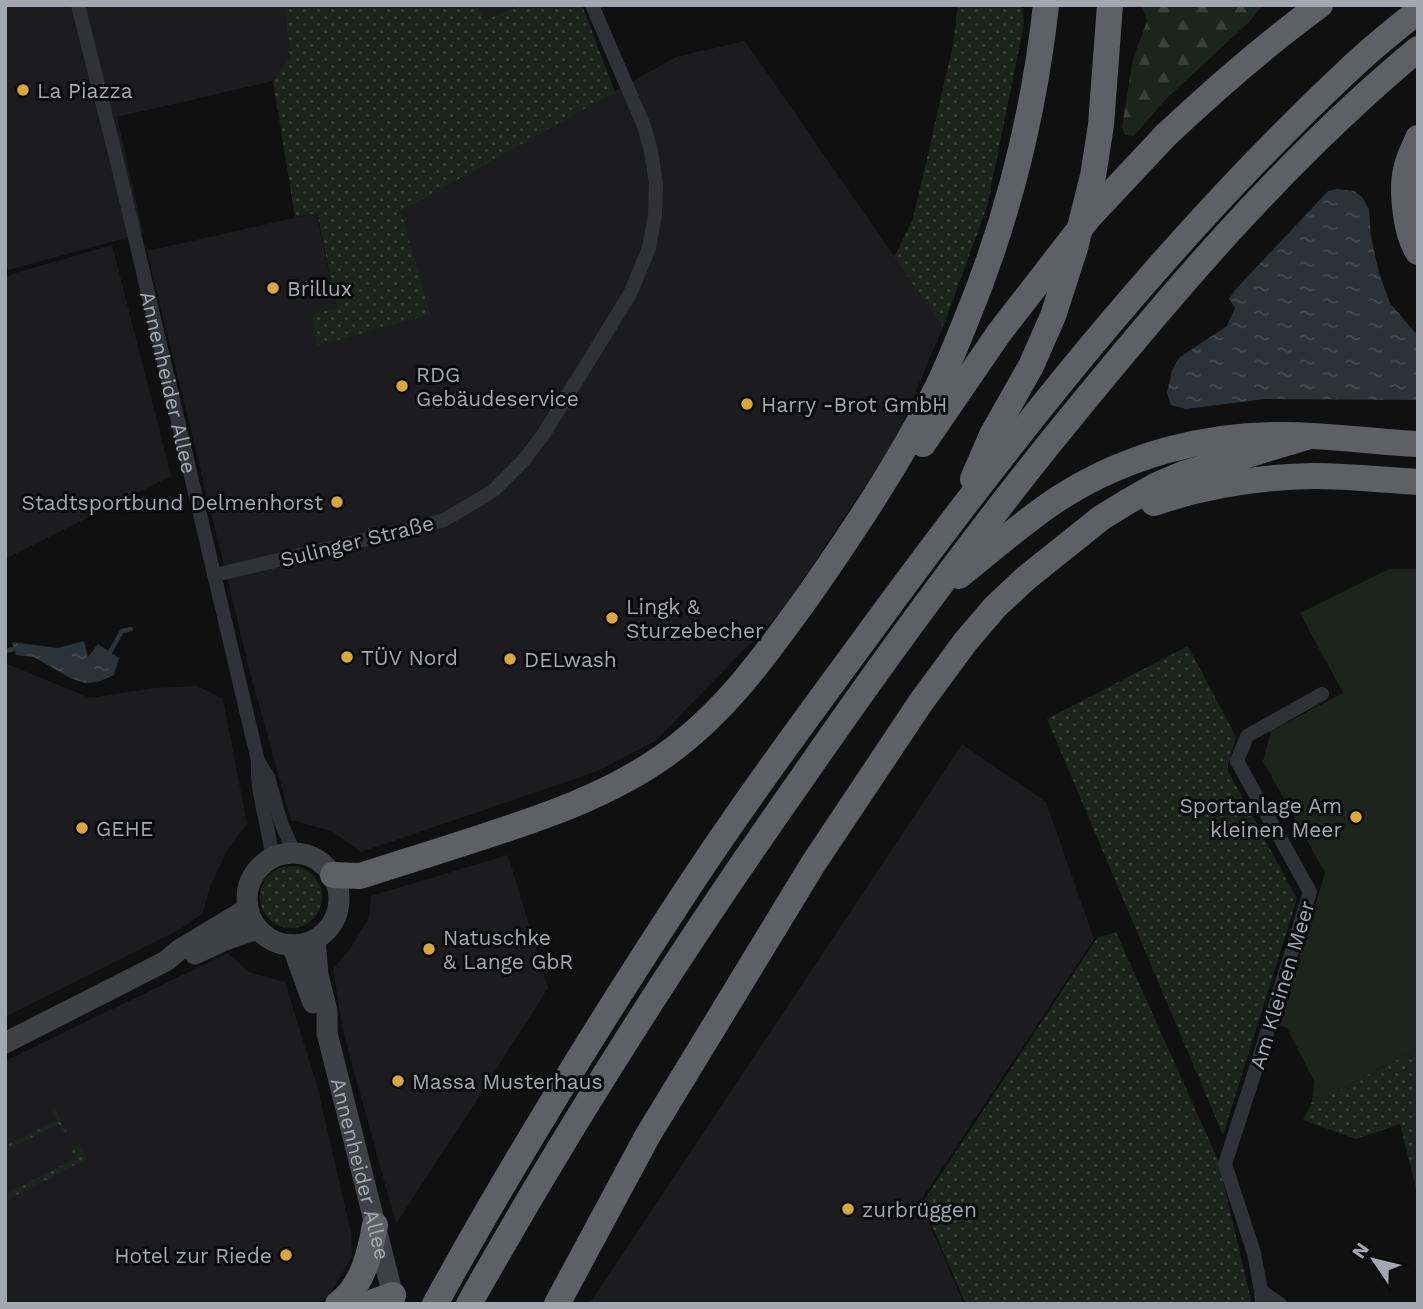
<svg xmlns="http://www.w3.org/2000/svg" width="1423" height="1309" font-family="'Work Sans',sans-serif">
<defs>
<pattern id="grass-dots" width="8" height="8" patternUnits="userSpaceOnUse" patternTransform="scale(1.75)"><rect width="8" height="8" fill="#1d231d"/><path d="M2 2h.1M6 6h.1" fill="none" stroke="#3b403b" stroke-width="1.8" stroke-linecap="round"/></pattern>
<pattern id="forest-firs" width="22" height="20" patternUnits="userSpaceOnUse" patternTransform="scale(1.75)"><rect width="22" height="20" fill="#1d231d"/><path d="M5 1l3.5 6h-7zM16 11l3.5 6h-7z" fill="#3b403b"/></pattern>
<pattern id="water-ripples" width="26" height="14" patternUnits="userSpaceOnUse" patternTransform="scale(1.75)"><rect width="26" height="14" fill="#2b3238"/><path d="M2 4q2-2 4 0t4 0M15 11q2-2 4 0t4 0" fill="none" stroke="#474d52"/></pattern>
</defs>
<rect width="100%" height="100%" fill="#101011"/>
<g fill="#1c1c1e">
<path d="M5 5H284L290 58 273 81 117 117 143 233 9 270 5 264Z"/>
<path d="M477 5H520L485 20Z"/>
<path d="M745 41 943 327 896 438 784 609 655 741 598 771 361 852 332 831 291 820 251 676 147 251 316 213 337 309 429 314 401 211 676 57Z"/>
<path d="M112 245 171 476 5 559V278L12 274Z"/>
<path d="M5 663 90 698 155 688 197 686 223 699 247 824 227 850 209 889 203 913 182 928 5 1017Z"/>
<path d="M962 744 1046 802 1094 939 920 1202 964 1304H589Z"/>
<path d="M508 855 548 988 469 1112 396 1224 343 1031 333 969 350 949 369 918 371 896Z"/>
<path d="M228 953 249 972 285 982 318 1089 351 1233 352 1257 329 1295 317 1304H5V1061Z"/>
</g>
<g fill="url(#grass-dots)">
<path d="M284 5H477L485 20 520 5H582L615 92 401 211 430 314 317 346 311 315 337 308 317 213 295 217 273 81 290 57Z"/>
<path d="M958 5H1022L1024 24 987 207 943 327 894 257 913 219 953 45Z"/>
<path d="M1188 646 1236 737 1227 769 1297 899 1223 1135 1047 719Z"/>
<circle cx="291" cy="897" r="31"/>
<path d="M1116 932 1218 1160 1252 1304H966L922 1203 1097 938Z"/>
<path d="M1418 1048V1197L1400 1124 1356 1139 1303 1120 1312 1102H1317Z"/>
<path d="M55 1108 67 1133 64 1134 59 1124 5 1151V1146L57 1120 52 1110Z"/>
<path d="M79 1144 87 1159 5 1201V1194L76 1158 71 1148Z"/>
</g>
<path fill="url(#forest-firs)" d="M1142 5H1263L1249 22 1165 100 1134 136 1125 135 1122 127 1133 59 1147 21Z"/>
<path fill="#1d231d" d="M1389 569H1418V1048L1317 1102H1312L1314 1081 1287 1028 1278 1025 1325 873 1263 761 1271 731 1343 693 1300 613Z"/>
<g fill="url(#water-ripples)">
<path d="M1337 189 1354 191 1362 197 1369 209 1371 237 1379 273 1390 303 1418 336V400L1265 399 1186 409 1171 405 1167 393 1172 370 1180 357 1227 326 1235 308 1229 299 1235 290 1328 191Z"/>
<path d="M84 641 88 657 98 644 119 658 114 675 98 682 85 683 70 678 34 657 16 655 12 642 58 648Z"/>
</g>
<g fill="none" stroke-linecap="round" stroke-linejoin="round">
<g stroke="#2b3238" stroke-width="4.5">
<path d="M5 651 14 649"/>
<path d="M110 652 122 631 131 629"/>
</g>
<g stroke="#313235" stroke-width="14">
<path id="s1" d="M78 5 116 157 258 761C256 795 269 824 272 857"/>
<path d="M215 575 427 525 444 520 485 496 494 490 523 461 543 435 630 294 649 248 655 215 656 184 651 151 644 126 592 5"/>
<path d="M258 761 268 777 281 823 294 852"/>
<path d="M1261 1291 1280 1304"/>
<path d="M1262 1304 1261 1291 1254 1253 1225 1164 1258 1062 1310 892 1237 761 1247 736 1322 694"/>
</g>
<g stroke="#404145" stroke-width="21">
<circle cx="293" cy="899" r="46"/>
<path id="s2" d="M315 940 318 975 327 1011V1033L395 1304"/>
<path d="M292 945 313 1003"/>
<path d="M195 954 225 940 257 929"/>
<path d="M5 1043 166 961 179 950 247 909"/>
</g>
<g stroke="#5e6066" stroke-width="26">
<path d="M1166 135C1215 89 1265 45 1320 5"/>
<path d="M1418 138C1414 148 1408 159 1406 170 1401 191 1406 234 1418 252"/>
<path d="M923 444 999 333"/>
<path d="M973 479 992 435 1031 366 1053 316 1075 248 1093 176 1101 125 1110 5"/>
<path d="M1154 503C1206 485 1260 477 1314 476 1349 476 1383 480 1418 482"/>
<path d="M959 576C992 550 1025 520 1061 497 1127 455 1206 434 1284 435 1329 435 1373 442 1418 444"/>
<path d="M333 875 360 876C400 863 440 851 479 838 544 817 609 795 664 756 726 712 768 652 811 592 856 527 898 464 934 394 946 371 955 347 965 323 1007 222 1034 114 1046 5"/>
<path d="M338 1304C363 1286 370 1253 375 1225"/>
<path d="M368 1304 393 1295"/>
<path d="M435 1304C513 1163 598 1025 686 891 749 795 818 703 886 610 1028 417 1179 228 1355 64 1375 45 1397 28 1418 11"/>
<path d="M469 1304C570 1124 681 950 800 781 878 668 959 557 1045 449 1160 307 1277 166 1418 49"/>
<path d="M557 1304 648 1135 813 864 921 702 966 641 995 607 1026 578 1101 518 1127 502 1155 486 1183 474 1310 436"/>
</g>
<path stroke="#5e6066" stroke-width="26" d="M999 333 1089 217 1166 135"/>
</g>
<g fill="#daa63f" stroke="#0b0b0c" stroke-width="2.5">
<circle cx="23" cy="90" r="7"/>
<circle cx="273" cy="288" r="7"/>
<circle cx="402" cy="386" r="7"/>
<circle cx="747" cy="404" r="7"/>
<circle cx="337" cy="502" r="7"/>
<circle cx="612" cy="618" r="7"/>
<circle cx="347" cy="657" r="7"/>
<circle cx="510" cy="659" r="7"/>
<circle cx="1356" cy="817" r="7"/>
<circle cx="82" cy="828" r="7"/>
<circle cx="429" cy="949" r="7"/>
<circle cx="398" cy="1081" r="7"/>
<circle cx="848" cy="1209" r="7"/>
<circle cx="286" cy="1255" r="7"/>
</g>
<g text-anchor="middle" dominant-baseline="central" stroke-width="6" stroke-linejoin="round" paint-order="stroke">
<g font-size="21" fill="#a3a7b0" stroke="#0b0b0c" text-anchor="start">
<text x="37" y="90">La Piazza</text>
<text x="287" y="288">Brillux</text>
<text x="416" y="374">RDG<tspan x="416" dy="24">Gebäudeservice</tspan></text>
<text x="761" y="404">Harry -Brot GmbH</text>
<text x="323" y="502" text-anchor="end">Stadtsportbund Delmenhorst</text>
<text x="626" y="606">Lingk &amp;<tspan x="626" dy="24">Sturzebecher</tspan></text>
<text x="361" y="657">TÜV Nord</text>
<text x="524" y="659">DELwash</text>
<text x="1342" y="805" text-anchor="end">Sportanlage Am<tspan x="1342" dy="24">kleinen Meer</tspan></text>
<text x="96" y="828">GEHE</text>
<text x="443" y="937">Natuschke<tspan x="443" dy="24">&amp; Lange GbR</tspan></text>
<text x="412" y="1081">Massa Musterhaus</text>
<text x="862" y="1209">zurbrüggen</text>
<text x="272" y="1255" text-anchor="end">Hotel zur Riede</text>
</g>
<g font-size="21" fill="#a3a7b0" stroke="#0b0b0c">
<text stroke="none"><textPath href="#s1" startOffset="388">Annenheider Allee</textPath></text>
<text transform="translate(357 541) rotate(-14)">Sulinger Straße</text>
<text transform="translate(1282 985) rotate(-73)">Am Kleinen Meer</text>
<text stroke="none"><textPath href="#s2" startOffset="234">Annenheider Allee</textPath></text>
</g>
</g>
<rect width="1423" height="1309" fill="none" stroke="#a3a7b0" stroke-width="14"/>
<g transform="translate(1374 1260) rotate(305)" stroke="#0b0b0c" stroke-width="5" paint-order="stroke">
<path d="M0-5L12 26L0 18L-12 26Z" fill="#a3a7b0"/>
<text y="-10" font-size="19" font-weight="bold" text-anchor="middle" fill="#a3a7b0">N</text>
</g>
</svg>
